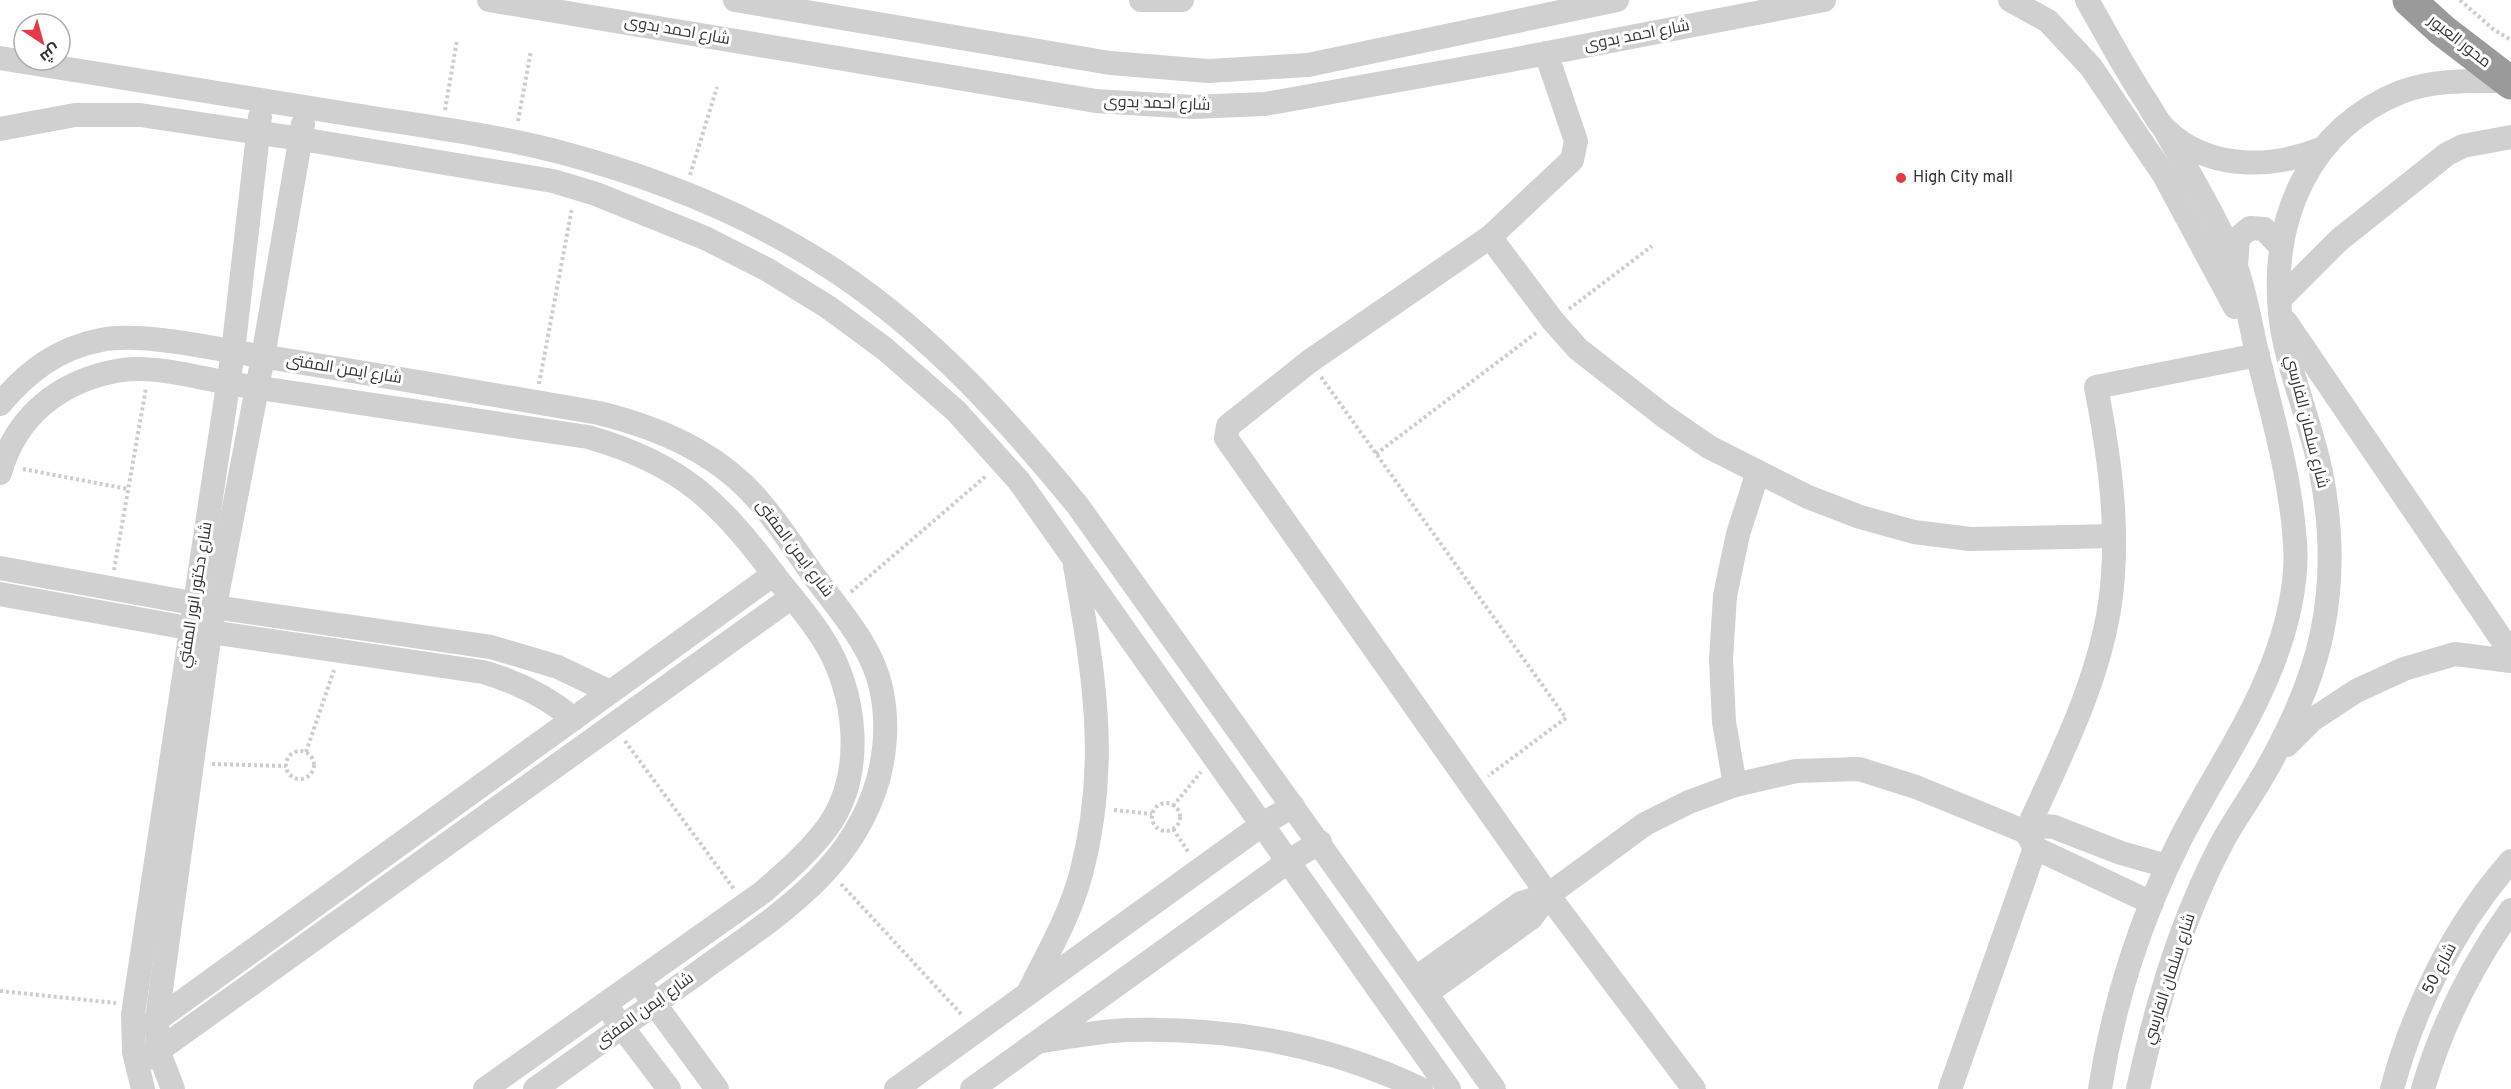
<svg xmlns="http://www.w3.org/2000/svg" width="2511" height="1089" font-family="Overpass,Cairo,sans-serif">
<rect width="100%" height="100%" fill="#fff"/>
<g fill="none" stroke-linecap="round" stroke-linejoin="round">
<g stroke="#cdcdcd" stroke-width="4" stroke-dasharray="3 3" stroke-linecap="butt">
<path d="M2460 0 2493 29 2511 40"/>
<path d="M445 110 457 40"/>
<path d="M518 121 531 51"/>
<path d="M690 175 717 87"/>
<path d="M1569 309 1652 246"/>
<path d="M1321 377 1566 718 1488 776"/>
<path d="M539 384 572 208"/>
<path d="M1376 454 1536 333"/>
<path d="M23 469 128 489"/>
<path d="M114 570 146 388"/>
<path d="M851 592 986 476"/>
<path d="M625 741 734 889"/>
<circle cx="300" cy="765" r="14"/>
<path d="M306 752 334 670"/>
<path d="M212 764 286 766"/>
<circle cx="1166" cy="817" r="14"/>
<path d="M1173 806 1201 772"/>
<path d="M1114 810 1152 814"/>
<path d="M1173 829 1189 853"/>
<path d="M841 884 962 1015"/>
<path d="M0 991 116 1003"/>
</g>
<g stroke="#d0d0d0" stroke-width="24">
<path d="M489 0 1096 101 1193 107 1265 104 1511 60 1824 0"/>
<path d="M735 0 1110 63 1208 71 1308 65 1617 0"/>
<path d="M1141 0H1182"/>
<path d="M2010 0 2048 21 2091 67 2164 175 2235 307"/>
<path d="M2087 0C2107 35 2125 70 2148 104 2153 112 2158 123 2166 130 2208 170 2270 169 2321 149"/>
<path d="M1546 53 1576 141 1572 160 1490 237 1310 361 1228 426 1226 438 1548 895 1694 1089"/>
<path d="M0 58C114 76 228 94 342 113 415 125 491 134 563 153 661 179 755 217 840 274 933 337 1007 419 1078 506L1494 1089"/>
<path d="M0 129 75 115H140L301 139 553 181 596 194 705 238 768 270 828 307 885 349 956 411 1019 481 1449 1089"/>
<path d="M1490 237 1553 321 1578 349 1664 416 1709 447 1808 497 1860 517 1914 532 1970 539 2113 536"/>
<path d="M2236 267 2238 238 2250 228 2264 229 2281 247"/>
<path d="M2280 299 2339 240 2447 154 2463 146 2511 137"/>
<path d="M2286 322 2511 653"/>
<path d="M0 404C27 372 58 348 101 340 141 332 211 348 254 355 369 373 484 393 599 413 659 428 717 452 759 501 779 524 796 551 814 576 839 610 872 646 881 688 888 719 886 750 878 780 851 873 773 918 699 972 644 1011 590 1050 535 1089"/>
<path d="M0 473C16 416 59 382 116 371 155 363 207 381 246 386 360 403 474 420 588 437 684 464 721 504 779 581 794 600 810 618 823 639 857 692 866 774 827 828 808 853 786 872 763 892L485 1089"/>
<path d="M0 568 214 607 491 647 558 667 610 692"/>
<path d="M0 594 210 632 483 672C518 682 546 696 574 719"/>
<path d="M2287 745 2312 720 2356 691 2404 669 2455 654 2511 661"/>
<path d="M1735 785 1724 722 1721 659 1725 596 1738 534 1758 472"/>
<path d="M2152 903 2035 848 2026 832 2044 826 2054 827 2121 853 2167 866"/>
<path d="M1416 978 1521 903 1548 895"/>
<path d="M1029 991C1048 953 1070 915 1081 874 1110 765 1094 674 1075 566"/>
<path d="M646 992 717 1089"/>
<path d="M1427 993 1531 918 1548 895 1645 824 1689 802 1735 785 1796 771 1859 769 1916 787 2026 832C2058 761 2096 688 2109 610 2121 536 2110 459 2096 387L2258 355"/>
<path d="M613 1015 669 1089"/>
<path d="M151 1024 774 574"/>
<path d="M1042 1041C1070 1037 1099 1031 1128 1030 1229 1027 1329 1045 1421 1089"/>
<path d="M148 1058 792 597"/>
<path d="M143 1089 134 1052 133 1014 233 352 260 117"/>
<path d="M173 1089 158 1050 157 1019 210 632 263 357 303 124"/>
<path d="M896 1089 1263 824 1293 806"/>
<path d="M972 1089 1289 861 1320 842"/>
<path d="M1950 1089 2035 848"/>
<path d="M2100 1089C2113 1004 2141 917 2180 840 2210 781 2249 726 2273 663 2287 627 2298 582 2295 543 2291 481 2274 421 2259 361 2251 330 2247 297 2236 267 2218 219 2189 174 2165 130"/>
<path d="M2138 1089C2157 1002 2182 917 2224 839 2240 811 2259 785 2274 756 2295 717 2313 676 2322 633 2336 566 2330 494 2310 430 2299 391 2284 353 2280 313 2271 218 2309 129 2401 92 2435 79 2473 81 2509 81"/>
<path d="M2392 1089C2414 1007 2454 926 2511 861"/>
<path d="M2423 1089C2442 1024 2472 965 2511 910"/>
</g>
<path stroke="#9a9a9a" stroke-width="33" d="M2409 0 2442 30 2511 83"/>
</g>
<circle fill="#e63946" stroke="#fff" stroke-width="2" cx="1901" cy="178" r="6"/>
<g text-anchor="middle" dominant-baseline="central" stroke-width="6" stroke-linejoin="round" paint-order="stroke">
<g font-size="16" fill="#333" stroke="#fff">
<text transform="translate(677 31) rotate(10)">شارع احمد بدوى</text>
<text transform="translate(1637 36) rotate(-11)">شارع احمد بدوى</text>
<text transform="translate(2459 42) rotate(38)">محور العبور</text>
<text transform="translate(1157 104) rotate(2)">شارع احمد بدوى</text>
<text transform="translate(344 370) rotate(9)">شارع ايمن المفتى</text>
<text transform="translate(2306 422) rotate(76)">شارع سلمان الفارسي</text>
<text transform="translate(794 549) rotate(53)">شارع ايمن المفتى</text>
<text transform="translate(196 595) rotate(-81)">شارع دكتور انور المفتي</text>
<text transform="translate(2440 969) rotate(-62)">شارع 50</text>
<text transform="translate(2170 979) rotate(-72)">شارع سلمان الفارسي</text>
<text transform="translate(645 1011) rotate(-36)">شارع ايمن المفتى</text>
</g>
<g font-size="16" fill="#333" stroke="#fff" text-anchor="start">
<text x="1913" y="178">High City mall</text>
</g>
</g>
<g transform="translate(42 42) rotate(144)"><circle r="28" fill="#ffffff" stroke="#adadad" stroke-width="1.5"/>
<path d="M0-4.5L10 22L0 15L-10 22Z" fill="#e63946"/>
<text y="-9" font-size="16" font-weight="bold" text-anchor="middle" fill="#333333">ش</text>
</g>
</svg>
